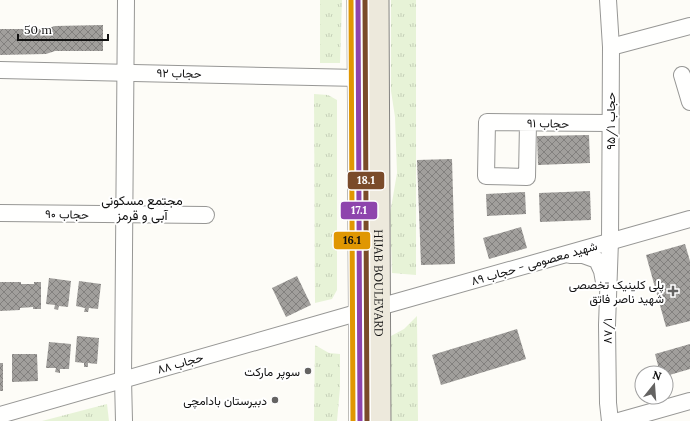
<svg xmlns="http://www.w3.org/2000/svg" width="690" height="421" font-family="Lora,Vazirmatn,serif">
<defs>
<pattern id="park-tufts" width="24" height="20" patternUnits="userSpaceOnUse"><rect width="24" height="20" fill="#e7f3d7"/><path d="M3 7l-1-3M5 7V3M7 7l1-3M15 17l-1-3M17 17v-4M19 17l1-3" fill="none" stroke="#c5cfb8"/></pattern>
<pattern id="building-cross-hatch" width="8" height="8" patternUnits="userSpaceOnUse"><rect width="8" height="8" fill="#a19f9c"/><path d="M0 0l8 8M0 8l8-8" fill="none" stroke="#82807e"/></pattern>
</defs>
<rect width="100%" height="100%" fill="#fdfcf7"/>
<g fill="url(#park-tufts)">
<path d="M320 0H342L340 63H320Z"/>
<path d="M391 0H416V275L392 273 390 214 397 173 395 117 391 91Z"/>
<path d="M314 94 328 95 337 100V290L332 299 315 303Z"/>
<path d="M417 316 418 421H390L391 336 404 329Z"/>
<path d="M315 345 329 353 340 354V388L337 421H314Z"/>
<path d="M107 404 109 421H42Z"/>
</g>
<g fill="url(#building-cross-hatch)">
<path d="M103 25V51H55L46 54 0 55V29H45L55 26Z"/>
<path d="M589 135 590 163 538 165 537 136Z"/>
<path d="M452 159 455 264 421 265 417 160Z"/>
<path d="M590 191 591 220 540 222 539 193Z"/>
<path d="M525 192 526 214 487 216 486 194Z"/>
<path d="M521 227 527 248 489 259 483 238Z"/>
<path d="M685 244 690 261V321L666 327 646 255Z"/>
<path d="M297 276 311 305 286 317 272 288Z"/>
<path d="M49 278 71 281 68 307 59 306 58 310 54 309 55 305 46 304Z"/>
<path d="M79 281 101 284 98 309 89 308 88 312H84L85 308 76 306Z"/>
<path d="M0 282H21V284H34V282H41V309H33V307L20 308V310L0 311Z"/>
<path d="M517 329 526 359 441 385 432 355Z"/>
<path d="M77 336 99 338 97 364 88 363V367H84V363L75 362Z"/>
<path d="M49 342 71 344 69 369H60V373L55 372 56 368H46Z"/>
<path d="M690 344V369L666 376V373H660L655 354Z"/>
<path d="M12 354H37L38 381 12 382Z"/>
<rect x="0" y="363" width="3" height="28"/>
</g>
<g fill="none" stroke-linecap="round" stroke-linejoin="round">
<g stroke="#979795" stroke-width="18">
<g id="minor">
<path d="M608 0 611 47 610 241 607 325 608 403 610 421"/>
<path d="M611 47 690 26"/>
<path d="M0 70 359 78"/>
<path d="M682 75 690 102"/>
<path d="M528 123 527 177 486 176 487 122 610 123"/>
<path d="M0 213 206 215"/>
<path d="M570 255H583L597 260 602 271 604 282"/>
<path d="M379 307 690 219"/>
<path d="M0 415 360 312"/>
<path d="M124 421 123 379 126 0"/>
<path d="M619 421 690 401"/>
</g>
</g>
<g stroke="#858482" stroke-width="23">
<g id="major">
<path d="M358 0 360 421"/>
<path id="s1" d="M378 0 380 421"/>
</g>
</g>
<use href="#minor" stroke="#fffffe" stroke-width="16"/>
<use href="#major" stroke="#ede9dc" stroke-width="21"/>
<g stroke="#fff" stroke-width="8">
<path id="bus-1" d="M358 0 360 421"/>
</g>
<g stroke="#fff" stroke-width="8">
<path id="bus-2" d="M351 0 353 421"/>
</g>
<g stroke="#fff" stroke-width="8">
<path id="bus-3" d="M365 0 367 421"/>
</g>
<use href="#bus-1" stroke="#8e44ad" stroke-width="5"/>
<use href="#bus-2" stroke="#e09702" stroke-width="5"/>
<use href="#bus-3" stroke="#7a4b2a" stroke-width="5"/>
</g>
<g fill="#646362" stroke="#fff" stroke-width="1.5">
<path d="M671 285h4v4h4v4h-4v4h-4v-4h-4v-4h4z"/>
<circle cx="308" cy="371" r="4"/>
<circle cx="275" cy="400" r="4"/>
</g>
<g text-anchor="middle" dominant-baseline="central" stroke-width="4" stroke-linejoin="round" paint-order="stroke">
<g font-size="12" fill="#111" stroke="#fff">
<text transform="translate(179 73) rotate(1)">حجاب ۹۲</text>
<text transform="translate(610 121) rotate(-90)">حجاب ۹۵/۱</text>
<text transform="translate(548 123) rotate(1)">حجاب ۹۱</text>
<text transform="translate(67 214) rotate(1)">حجاب ۹۰</text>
<text transform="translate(534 263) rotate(-16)">شهید معصومی - حجاب ۸۹</text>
<text stroke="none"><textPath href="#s1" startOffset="283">HIJAB BOULEVARD</textPath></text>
<text transform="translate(607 331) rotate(-90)">۸۷/۱</text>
<text transform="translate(180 363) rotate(-16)">حجاب ۸۸</text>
</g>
<g font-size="12" fill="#111" stroke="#fff" text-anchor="end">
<text x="664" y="284">پلی کلینیک تخصصی<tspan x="664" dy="14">شهید ناصر فاتق</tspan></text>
<text x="300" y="371">سوپر مارکت</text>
<text x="267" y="400">دبیرستان بادامچی</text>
</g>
<g font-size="13" fill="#111" stroke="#fff">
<text x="142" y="200">مجتمع مسکونی<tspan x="142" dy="15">آبی و قرمز</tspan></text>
</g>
</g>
<g stroke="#fff" stroke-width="1.5">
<rect x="347" y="171" width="38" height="19" rx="4" fill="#7a4b2a"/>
<rect x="340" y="201" width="38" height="19" rx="4" fill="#8e44ad"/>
<rect x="333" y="231" width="38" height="19" rx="4" fill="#e09702"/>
</g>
<g font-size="11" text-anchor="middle" font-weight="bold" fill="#fff">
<text x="366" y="184">18.1</text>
<text x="359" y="214">17.1</text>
</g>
<g font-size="11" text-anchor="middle" font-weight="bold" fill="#111">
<text x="352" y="244">16.1</text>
</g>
<g transform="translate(654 385) rotate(17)"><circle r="19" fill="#ffffff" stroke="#a0a0a0"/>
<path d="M0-3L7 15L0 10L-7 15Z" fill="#646362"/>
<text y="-6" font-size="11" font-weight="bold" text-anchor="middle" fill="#111111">N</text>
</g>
<path d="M18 34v6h90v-6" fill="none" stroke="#111111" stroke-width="2"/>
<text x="24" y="34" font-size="12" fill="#111111" stroke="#ffffff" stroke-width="3" paint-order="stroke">50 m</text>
</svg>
